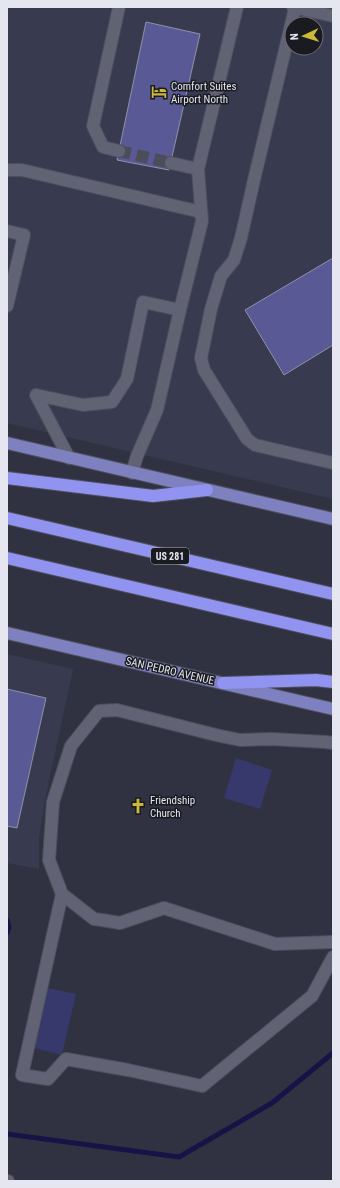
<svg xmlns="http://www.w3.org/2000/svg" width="340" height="1188" font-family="'Roboto Condensed',sans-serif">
<rect width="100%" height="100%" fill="#313241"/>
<g fill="#383a50" fill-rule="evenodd">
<path d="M7 7H333V499L7 423ZM292 24H316V48H292Z"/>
<path d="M7 654 73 669 45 800 39 838V869L7 863Z"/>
</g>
<g fill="#37386b">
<path d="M236 758 272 770 260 809 224 798Z"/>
<path d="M48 988 76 994 62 1055 34 1048Z"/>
</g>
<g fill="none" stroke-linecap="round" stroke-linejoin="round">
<g stroke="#181347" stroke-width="5">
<path d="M7 920 9 927 7 933"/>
<path d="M7 1134 179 1157 272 1103 333 1053"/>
</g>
</g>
<g fill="#595a95" stroke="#9092a5">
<path d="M146 22 200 34 169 170 117 160Z"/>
<path d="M333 258V345L284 375 245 310Z"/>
<path d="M7 689 46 698 17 828 7 826Z"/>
</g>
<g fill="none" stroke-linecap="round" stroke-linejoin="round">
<path stroke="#4c4d5b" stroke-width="12" stroke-dasharray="12 6" stroke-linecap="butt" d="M119 151 171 163"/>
<g stroke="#4e4f5c" stroke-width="14">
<g id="minor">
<path d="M293 7 333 16"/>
<path d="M295 8 254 180 241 238 234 260 221 276 211 309 201 358 204 370 247 439 255 445 333 463"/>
<path d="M119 151 103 147 93 126 119 7"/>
<path d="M171 163 198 169"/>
<path d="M7 170H22L201 212"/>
<path d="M7 231 24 235 7 306"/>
<path d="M180 310 202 221 198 169 237 7"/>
<path d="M69 458 36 395 83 405 112 402 127 379 143 302 180 310 157 410 137 456 132 473"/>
<path d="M333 743 326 742 271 739 240 740 216 735 117 710 99 711 71 746 53 802 49 860 62 894 94 919 102 920 120 923 164 908 275 944 333 942"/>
<path d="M62 894 22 1075 48 1079 66 1059 128 1070 202 1086 312 996 333 957"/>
<path d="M7 1181H8"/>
</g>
</g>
<g stroke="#4e4f5c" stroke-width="14">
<g id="major">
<path d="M7 443 333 519"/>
<path d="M7 633 333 709"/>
</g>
</g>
<g stroke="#4e4f5c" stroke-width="14">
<g id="highway">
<path d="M7 478 153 496 207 490"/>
<path d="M7 518 333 594"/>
<path d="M7 558 333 634"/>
<path d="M223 683 316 680 333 682"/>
</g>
</g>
<use href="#minor" stroke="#616375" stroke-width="12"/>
<use href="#major" stroke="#7e80bf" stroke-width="12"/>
<use href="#highway" stroke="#9193f1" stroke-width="12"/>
</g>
<defs>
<g id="hotel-bare" transform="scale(1.2)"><path d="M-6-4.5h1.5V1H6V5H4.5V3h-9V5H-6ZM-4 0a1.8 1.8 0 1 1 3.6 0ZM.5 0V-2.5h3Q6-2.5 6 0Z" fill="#ccb939" stroke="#1a1a21" stroke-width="2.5" paint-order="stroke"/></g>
<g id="church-bare" transform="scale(1.2)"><path d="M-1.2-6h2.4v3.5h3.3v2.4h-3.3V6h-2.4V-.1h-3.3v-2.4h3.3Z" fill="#ccb939" stroke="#1a1a21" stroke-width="2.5" paint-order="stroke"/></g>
</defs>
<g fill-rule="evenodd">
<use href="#hotel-bare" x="159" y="92"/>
<use href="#church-bare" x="138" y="806"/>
</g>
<g text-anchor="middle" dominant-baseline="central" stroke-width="3" stroke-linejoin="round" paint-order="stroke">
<rect fill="#1a1a21" stroke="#a8a9b2" stroke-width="1" x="151" y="548" width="38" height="16" rx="3"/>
<g font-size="10" font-weight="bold" fill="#e5e6f0">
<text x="170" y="556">US 281</text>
</g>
<g font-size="11" fill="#e5e6f0" stroke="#1a1a21" text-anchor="start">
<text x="171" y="86">Comfort Suites<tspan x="171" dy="13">Airport North</tspan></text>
<text x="150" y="800">Friendship<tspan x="150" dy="13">Church</tspan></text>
</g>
<g font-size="11" fill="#e5e6f0" stroke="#1a1a21">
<text transform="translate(170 671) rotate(13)">SAN PEDRO AVENUE</text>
</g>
</g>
<rect width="340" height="1188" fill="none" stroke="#e5e6f0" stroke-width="16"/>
<g transform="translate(304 36) rotate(266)"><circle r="19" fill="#1a1a21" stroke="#6b6c74"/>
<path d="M0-3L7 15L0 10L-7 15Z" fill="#ccb939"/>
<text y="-6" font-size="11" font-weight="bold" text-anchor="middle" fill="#e5e6f0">N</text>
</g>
</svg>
